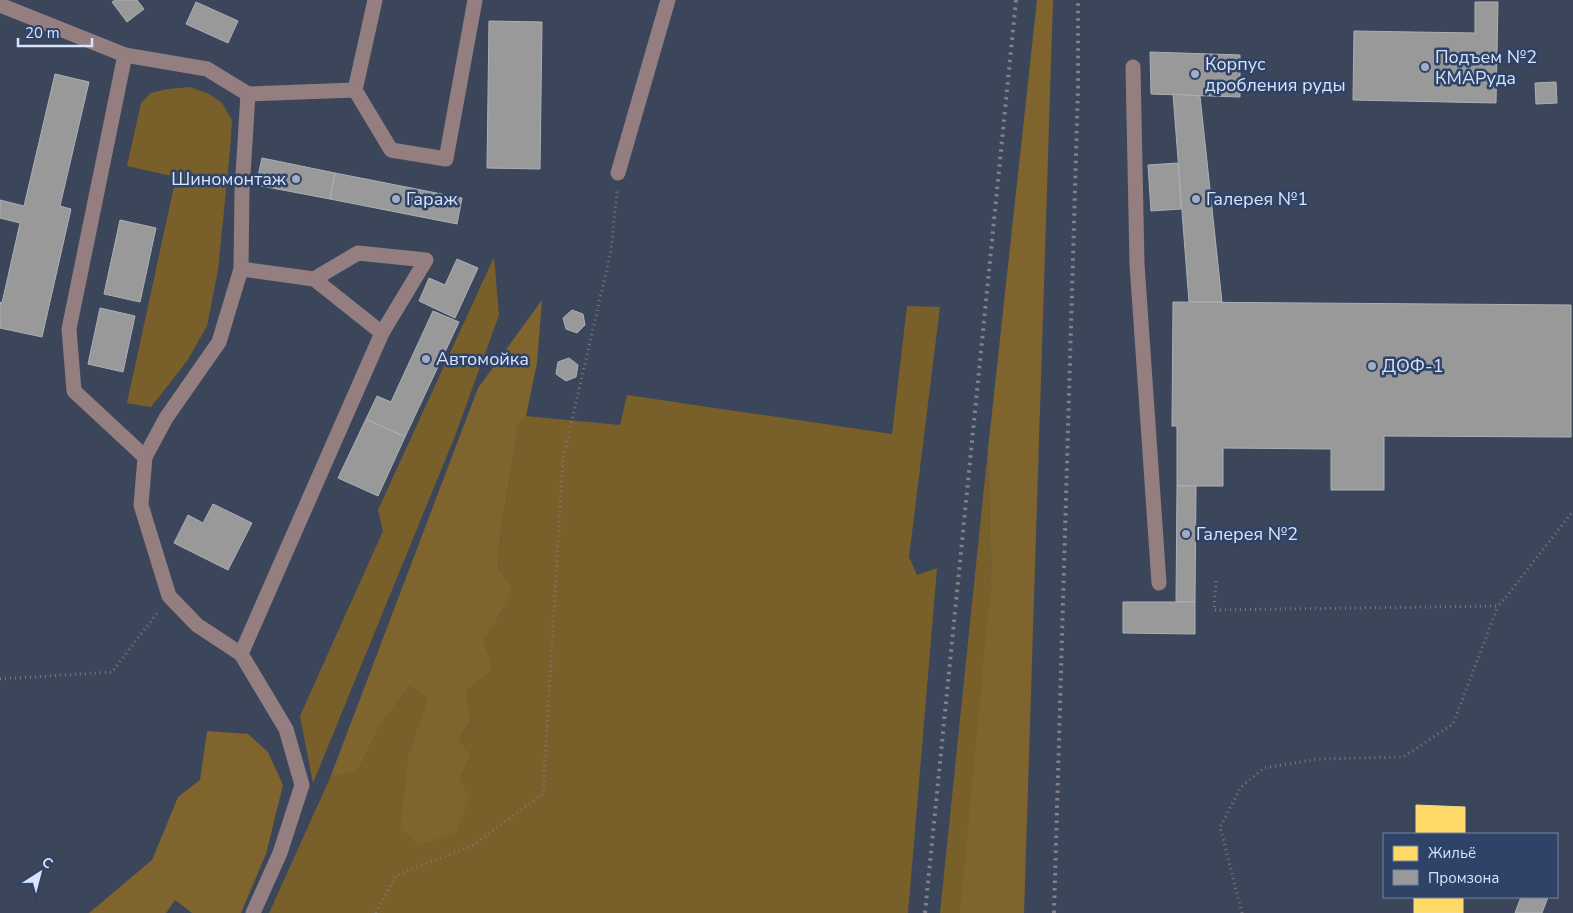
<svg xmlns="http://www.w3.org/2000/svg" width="1573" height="913" font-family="'Nunito Sans',sans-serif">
<rect width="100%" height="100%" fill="#3c465a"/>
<g fill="#79602a">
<path d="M190 87 209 94 222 103 232 120 230 151 218 270 207 326 187 361 151 407 127 403 176 177 127 166 141 103 151 93 167 89Z"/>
<path d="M494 257 499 315 455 436 313 783 300 716 383 531 378 510Z"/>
<path d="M907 306 940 307 909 557 917 575 937 568 908 913H269L330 778 358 771 379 728 410 686 427 699 409 752 459 781 471 756 459 739 471 720 467 691 493 670 484 640 502 612 511 589 498 567 502 522 516 444 518 424 526 416 620 425 627 395 892 434Z"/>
<path d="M988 449 991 583 965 913H940Z"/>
</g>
<g fill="#7f642e">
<path d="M1037 0H1053L1024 913H960L991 583 988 449Z"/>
<path d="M542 300 537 363 526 416 518 424 516 444 502 522 498 567 512 589 502 612 484 640 493 670 467 691 471 720 459 739 471 756 459 781 470 797 456 832 420 845 400 829 409 752 427 699 410 686 379 728 358 771 330 778 478 388Z"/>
<path d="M207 731 248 734 268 752 283 785 266 854 241 913H192L175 900 166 913H89L152 860 178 797 200 780Z"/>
</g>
<g fill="#ffd966" stroke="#f3dc93">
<path d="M1416 805 1465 807V834H1416Z"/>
<rect x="1414" y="897" width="49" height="16"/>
</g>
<g fill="#999" stroke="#acb0b6">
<path d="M115 0H137L144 9 127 22 112 2Z"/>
<path d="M196 2 238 21 228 43 186 24Z"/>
<path d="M1475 2H1498L1496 103 1353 100 1354 31 1475 33Z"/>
<path d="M489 21 542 22 540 169 487 168Z"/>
<path d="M1150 52 1240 55V97L1151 94Z"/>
<path d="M55 74 89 82 60 206 71 209 42 337 0 328V302L2 303 20 223 0 218V200L24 206Z"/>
<path d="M1556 82 1557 103 1536 104 1535 83Z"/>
<path d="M1173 94 1200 96 1222 302H1189Z"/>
<path d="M262 158 335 173 330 199 256 185Z"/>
<path d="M1178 163 1181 209 1151 211 1148 165Z"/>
<path d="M335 173 462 198 457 224 330 199Z"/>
<path d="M120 220 156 228 140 302 104 294Z"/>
<path d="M457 259 478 268 455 318 419 301 429 278 445 285Z"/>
<path d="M1173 302 1571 305V437L1384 436V490H1331V449L1223 448V486H1177V426H1172Z"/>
<path d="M100 308 135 316 123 372 88 364Z"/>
<path d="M572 310 583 314 585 325 577 333 566 329 563 318Z"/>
<path d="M433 311 459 322 405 437 366 419 377 396 391 402Z"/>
<path d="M569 358 578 365 576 377 566 381 556 374 558 362Z"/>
<path d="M366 419 405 437 378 496 338 478Z"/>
<path d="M1177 486H1196L1195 602H1176Z"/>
<path d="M213 504 252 523 228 570 174 543 188 515 203 523Z"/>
<path d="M1123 602H1195V634L1123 633Z"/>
<path d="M1521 897H1548L1542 913H1515Z"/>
</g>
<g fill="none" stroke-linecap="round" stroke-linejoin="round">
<g stroke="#80767c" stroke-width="3" stroke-dasharray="1 4" stroke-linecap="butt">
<path d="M1216 581 1214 610 1498 606 1510 592 1573 511"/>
<path d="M0 679 112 672 157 613"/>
<path d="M376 913 396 875 472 846 543 794 563 459 611 251 617 191"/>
<path d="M1242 913 1220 827 1241 787 1264 768 1318 759 1403 757 1453 724 1498 606"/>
</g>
<g stroke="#947e80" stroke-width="15">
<path d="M0 5 125 55 207 69 248 94 242 191 241 269 219 342 166 418 145 457 141 505 169 596 197 625 241 654 286 729 302 785 280 853 253 913"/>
<path d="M125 55 69 329 74 391 145 457"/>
<path d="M1133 67 1137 264 1159 583"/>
<path d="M355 90 375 0"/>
<path d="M248 94 355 90 391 150 446 159 475 0"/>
<path d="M618 173 668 0"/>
<path d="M241 269 314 279 382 333 241 654"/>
<path d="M314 279 358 253 426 260 382 333"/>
</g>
<g stroke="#848189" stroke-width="4" stroke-dasharray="2.5 5" stroke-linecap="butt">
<path d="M925 913 1016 0"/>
<path d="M1054 913 1078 86V0"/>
</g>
</g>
<g fill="#a1adc3" stroke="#2f4267" stroke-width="2">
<circle cx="1425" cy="67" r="5"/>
<circle cx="1195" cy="74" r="5"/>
<circle cx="296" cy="179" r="5"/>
<circle cx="396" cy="199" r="5"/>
<circle cx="1196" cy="199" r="5"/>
<circle cx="426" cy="359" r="5"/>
<circle cx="1372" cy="366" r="5"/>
<circle cx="1186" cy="534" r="5"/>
</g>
<g text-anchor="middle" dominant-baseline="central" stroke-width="5" stroke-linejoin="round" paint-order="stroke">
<g font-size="18" fill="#d7e4fb" stroke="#2f4267" text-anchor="start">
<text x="1435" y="57">Подъем №2<tspan x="1435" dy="21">КМАРуда</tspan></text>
<text x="1205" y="64">Корпус<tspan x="1205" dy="21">дробления руды</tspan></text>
<text x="286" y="179" text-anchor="end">Шиномонтаж</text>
<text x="406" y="199">Гараж</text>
<text x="1206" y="199">Галерея №1</text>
<text x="436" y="359">Автомойка</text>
<text x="1382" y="366">ДОФ-1</text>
<text x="1196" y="534">Галерея №2</text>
</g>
</g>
<rect x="1383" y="833" width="175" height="65" fill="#2f4267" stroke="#7283a2"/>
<rect x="1393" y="846" width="25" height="15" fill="#ffd966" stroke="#7283a2"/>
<text x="1428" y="858" font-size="15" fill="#d7e4fb">Жильё</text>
<rect x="1393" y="870" width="25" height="15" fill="#999999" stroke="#7283a2"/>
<text x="1428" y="883" font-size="15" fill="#d7e4fb">Промзона</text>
<g transform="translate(40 873) rotate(36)" stroke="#2f4267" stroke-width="4" paint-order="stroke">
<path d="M0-4L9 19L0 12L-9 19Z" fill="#d7e4fb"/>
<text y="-8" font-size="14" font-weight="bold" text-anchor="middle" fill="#d7e4fb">С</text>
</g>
<path d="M18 38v8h74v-8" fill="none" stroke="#d7e4fb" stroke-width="2.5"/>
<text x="25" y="38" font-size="15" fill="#d7e4fb" stroke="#2f4267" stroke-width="4" paint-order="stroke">20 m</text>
</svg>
